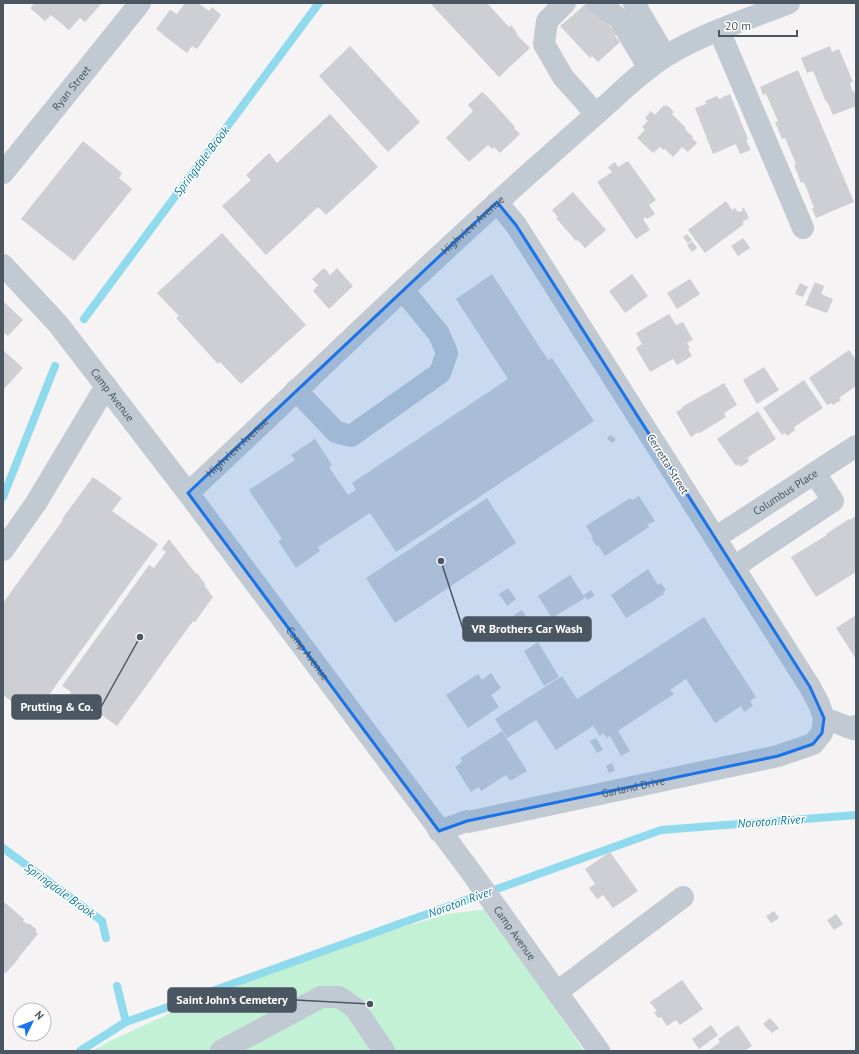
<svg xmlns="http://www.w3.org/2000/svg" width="859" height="1054" font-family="'PT Sans',sans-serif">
<rect width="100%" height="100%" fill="#f5f3f3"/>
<path fill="#c3f1d5" d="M487 909 584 1051H92L110 1041 268 968 447 914Z"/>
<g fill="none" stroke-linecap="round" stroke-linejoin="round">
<g stroke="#90daee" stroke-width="8">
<path d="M84 319 319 3"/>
<path d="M3 497 55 366"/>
<path d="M3 848 102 921 106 938"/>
<path d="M117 986 126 1022"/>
<path d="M80 1051 126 1022 661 830 856 815"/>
</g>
</g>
<g fill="#cdcfd5">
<path d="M35 3H99L101 4 85 22 80 18 69 30 51 15 45 21 30 8Z"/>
<path d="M185 3H198L209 11 212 7 221 15 197 49 192 46 187 53 162 34H163L156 29 170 10 177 14Z"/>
<path d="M430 3H487L509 27 511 25 517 33 516 34 530 48 499 77Z"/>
<path d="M587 3 612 22 609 25 617 34 615 36 620 42 598 62 592 56 590 58 560 26Z"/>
<path d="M350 46 420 122 388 152 319 76Z"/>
<path d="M830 46 832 52 839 49 853 82 850 83 852 91 853 90 856 96V106L833 115 827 101 826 102 813 71 807 73 801 58Z"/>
<path d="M798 70 854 202 816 218 812 208H814L804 182 801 183 794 165 796 164 785 138 782 139 775 122 778 121 766 94 763 95 760 87Z"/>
<path d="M482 92 487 96 515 127 514 128 520 134 500 153 494 147 492 149 488 145 469 162 446 138 473 111 468 105Z"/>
<path d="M730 94 748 139 746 140 751 150 740 154 736 144 713 154 695 108 706 104 705 101 717 96 719 99Z"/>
<path d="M664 105 666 107 667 105 674 112 672 114 686 128 685 129 693 137 692 138 697 143 688 152 682 147 673 157 665 149 664 150 660 147 653 153 637 138 645 130 642 127 648 121 645 118 651 111 655 115Z"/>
<path d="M330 114 378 167 326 215 318 207 266 255 222 206 251 180 246 175 269 153 277 163Z"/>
<path d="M83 141 122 173 119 178 132 189 74 261 21 219Z"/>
<path d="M628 161 656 200 649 205 655 214 647 219 646 217 643 219 650 230 636 239 597 182 612 172 608 167 615 162 618 167Z"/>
<path d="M573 192 606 230 585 248 578 240 576 241 556 218 558 217 552 210Z"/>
<path d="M726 201 732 210 735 208 738 212 743 211 742 208H744L749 218 742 222 744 224 705 253 688 230Z"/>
<path d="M222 233 306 325 241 384 220 362 218 364 176 318 179 316 157 293Z"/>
<path d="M687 234 692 240 688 243 683 237Z"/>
<path d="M743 238 750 248 738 256 731 246Z"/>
<path d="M692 241 697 248 692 252 687 245Z"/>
<path d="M324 268 330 275 337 268 353 286 329 309 313 291 318 285 312 279Z"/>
<path d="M492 274 548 360 552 358 594 421 396 552 370 513 318 547 320 551 296 568 278 541 282 539 249 490 295 460 291 455 315 439 332 465 329 467 348 495 356 490 352 483 508 379 456 299Z"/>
<path d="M632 274 648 296 625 313 609 291Z"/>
<path d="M690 279 700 294 677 309 667 293Z"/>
<path d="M815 282 824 286 821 294 833 299 827 313 805 305Z"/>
<path d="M800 283 808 287 803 297 795 294Z"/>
<path d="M3 301 23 320 8 336 3 332Z"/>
<path d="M669 314 676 325 683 322 693 340 687 343 690 348 688 349 692 356 677 365 673 359 650 372 636 348 642 344 636 333Z"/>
<path d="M3 350 23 368 3 390Z"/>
<path d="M849 350 856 360V386L839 398 841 400 833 405 831 403 827 405 809 378Z"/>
<path d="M764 367 779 390 757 404 743 380Z"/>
<path d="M804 380 823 408 794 427 795 430 787 436 785 433 782 435 763 408Z"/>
<path d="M724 383 737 405 724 413 726 417 698 434V432L691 437 676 412 683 408 682 407Z"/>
<path d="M758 411 776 439 747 458 749 461 745 464 740 467 739 464 736 466 717 439Z"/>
<path d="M610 435 616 439 613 443 607 439Z"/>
<path d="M93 477 122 498 112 511 158 544 33 717 3 695V603L63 520 62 519Z"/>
<path d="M639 496 655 521 647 525 649 527 605 556 598 545 597 547 591 538 593 537 586 526 630 498 632 500Z"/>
<path d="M487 498 516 543 395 623 366 578Z"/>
<path d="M856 516V572L816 597 791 557 827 535 826 534 849 519 850 520Z"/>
<path d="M169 539 196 574 197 573 206 585H204L213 597 195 622 193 621 117 726 78 698 76 701 69 696 71 692 62 686 149 565 154 568 166 552 162 549Z"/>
<path d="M648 569 658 585 661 583 666 590 663 592 664 594 626 618 611 595Z"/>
<path d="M570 575 585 598 552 618 538 596Z"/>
<path d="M508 588 516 599 507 606 499 594Z"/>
<path d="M591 590 595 596 587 600 584 595Z"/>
<path d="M522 610 535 630 526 635 514 615Z"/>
<path d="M856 615V659L836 628Z"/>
<path d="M704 617 756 697 750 701 753 706 744 712 741 706 715 723 686 679 670 690 674 694 613 734 618 731 630 751 621 756 610 736 607 738 603 733 600 736 593 726 556 750 536 720 507 738 495 719 562 676 577 699Z"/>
<path d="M538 642 559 677 544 686 524 651Z"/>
<path d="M491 673 501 688 491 695 499 707 468 728 446 695 478 674 482 680Z"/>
<path d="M502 731 527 771 510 781 506 775 481 791 479 787 471 792 455 767 462 762 460 758Z"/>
<path d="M596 738 603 750 597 753 590 741Z"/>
<path d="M612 763 615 770 609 773 606 766Z"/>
<path d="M610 852 638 891 613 908 603 895 597 899 589 888 595 884 585 869Z"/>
<path d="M3 901 24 919 23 921 27 924H30L36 929V932L38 934 18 958H19L6 973 3 972Z"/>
<path d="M774 911 779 918 771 923 766 916Z"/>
<path d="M836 914 843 924 834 930 827 920Z"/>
<path d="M682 980 703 1009 680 1025 676 1020 667 1026 661 1017 658 1018 654 1012 657 1011 650 1002Z"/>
<path d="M770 1018 779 1028 772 1033 763 1024Z"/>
<path d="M711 1025 718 1035 699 1049 692 1039Z"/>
<path d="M738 1025 752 1046 744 1051H708L720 1042 718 1039Z"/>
</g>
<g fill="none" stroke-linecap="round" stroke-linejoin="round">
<g stroke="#c1cad2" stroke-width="22">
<path d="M565 3 547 21 544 44 563 77 596 114"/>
<path d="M597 3 619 18 649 68"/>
<path d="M634 3 665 56"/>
<path d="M719 30 803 228"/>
<path id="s1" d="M3 173 140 3"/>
<path id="s2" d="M3 265 58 324 188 493 471 872 599 1051"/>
<path d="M296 390 336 432 351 436 440 373 447 353 439 334 403 290"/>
<path id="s3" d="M188 493C303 386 415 275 532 171 556 150 579 129 603 108 623 90 643 70 666 56 704 33 748 19 789 3"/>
<path id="s4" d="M715 538 856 446"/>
<path d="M3 550 36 503 106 386"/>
<path d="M734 567 833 501 815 473"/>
<path d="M824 718 853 729 856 726"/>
<path id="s5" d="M439 831 467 821 468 822 778 756 813 744 822 733 824 718 819 704 810 687 516 225 497 202"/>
<path d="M557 992 683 897"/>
<path d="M221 1051 321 997H339L355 1008 384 1051"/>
</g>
</g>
<path fill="#1a73e8" fill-opacity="0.2" stroke="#1a73e8" stroke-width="3" stroke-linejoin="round" d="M497 202 516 225 810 687 824 718 822 733 813 744 778 756 467 821 439 831 188 493Z"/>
<g text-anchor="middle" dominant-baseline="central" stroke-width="3" stroke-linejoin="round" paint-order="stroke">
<g font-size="11" fill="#4a5661" stroke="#fff">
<text stroke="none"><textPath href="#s1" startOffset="109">Ryan Street</textPath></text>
<text stroke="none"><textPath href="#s3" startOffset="391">Highview Avenue</textPath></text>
<text stroke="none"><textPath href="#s2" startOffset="170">Camp Avenue</textPath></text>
<text stroke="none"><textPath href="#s3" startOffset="67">Highview Avenue</textPath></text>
<text transform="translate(668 464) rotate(58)">Cerretta Street</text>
<text stroke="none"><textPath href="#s4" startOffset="84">Columbus Place</textPath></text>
<text stroke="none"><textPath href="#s2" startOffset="494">Camp Avenue</textPath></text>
<text stroke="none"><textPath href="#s5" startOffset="200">Garland Drive</textPath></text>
<text stroke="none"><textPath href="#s2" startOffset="842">Camp Avenue</textPath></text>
</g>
<g font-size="12" font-style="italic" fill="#0c7c9b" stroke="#fff">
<text transform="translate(201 161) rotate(-53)">Springdale Brook</text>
<text transform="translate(771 821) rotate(-4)">Noroton River</text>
<text transform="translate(60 890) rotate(36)">Springdale Brook</text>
<text transform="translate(460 902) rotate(-20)">Noroton River</text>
</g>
</g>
<path fill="none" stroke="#4a5661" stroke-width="1.5" d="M441 561L463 629M140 637L101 707M370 1004L296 1000"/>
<g fill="#4a5661" stroke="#fff" stroke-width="1.5">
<circle cx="441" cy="561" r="4"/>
<circle cx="140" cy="637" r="4"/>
<circle cx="370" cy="1004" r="4"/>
</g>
<g fill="#4a5661" stroke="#4a5661" stroke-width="1.5">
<rect x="463" y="617" width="128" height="24" rx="4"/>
<rect x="12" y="695" width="89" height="24" rx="4"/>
<rect x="168" y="988" width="128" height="24" rx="4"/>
</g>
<g font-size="12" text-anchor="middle" font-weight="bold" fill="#fff">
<text x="527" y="633">VR Brothers Car Wash</text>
<text x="57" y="711">Prutting &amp; Co.</text>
<text x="232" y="1004">Saint John's Cemetery</text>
</g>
<rect width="859" height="1054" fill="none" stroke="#4a5661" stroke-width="8"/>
<g transform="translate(32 1022) rotate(47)"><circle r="19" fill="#ffffff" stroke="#b7bbc0"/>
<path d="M0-3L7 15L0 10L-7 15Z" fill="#1a73e8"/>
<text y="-6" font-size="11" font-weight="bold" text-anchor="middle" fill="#4a5661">N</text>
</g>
<path d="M719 30v6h78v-6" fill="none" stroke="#4a5661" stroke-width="2"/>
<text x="725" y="30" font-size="12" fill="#4a5661" stroke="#ffffff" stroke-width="3" paint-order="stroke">20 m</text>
</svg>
